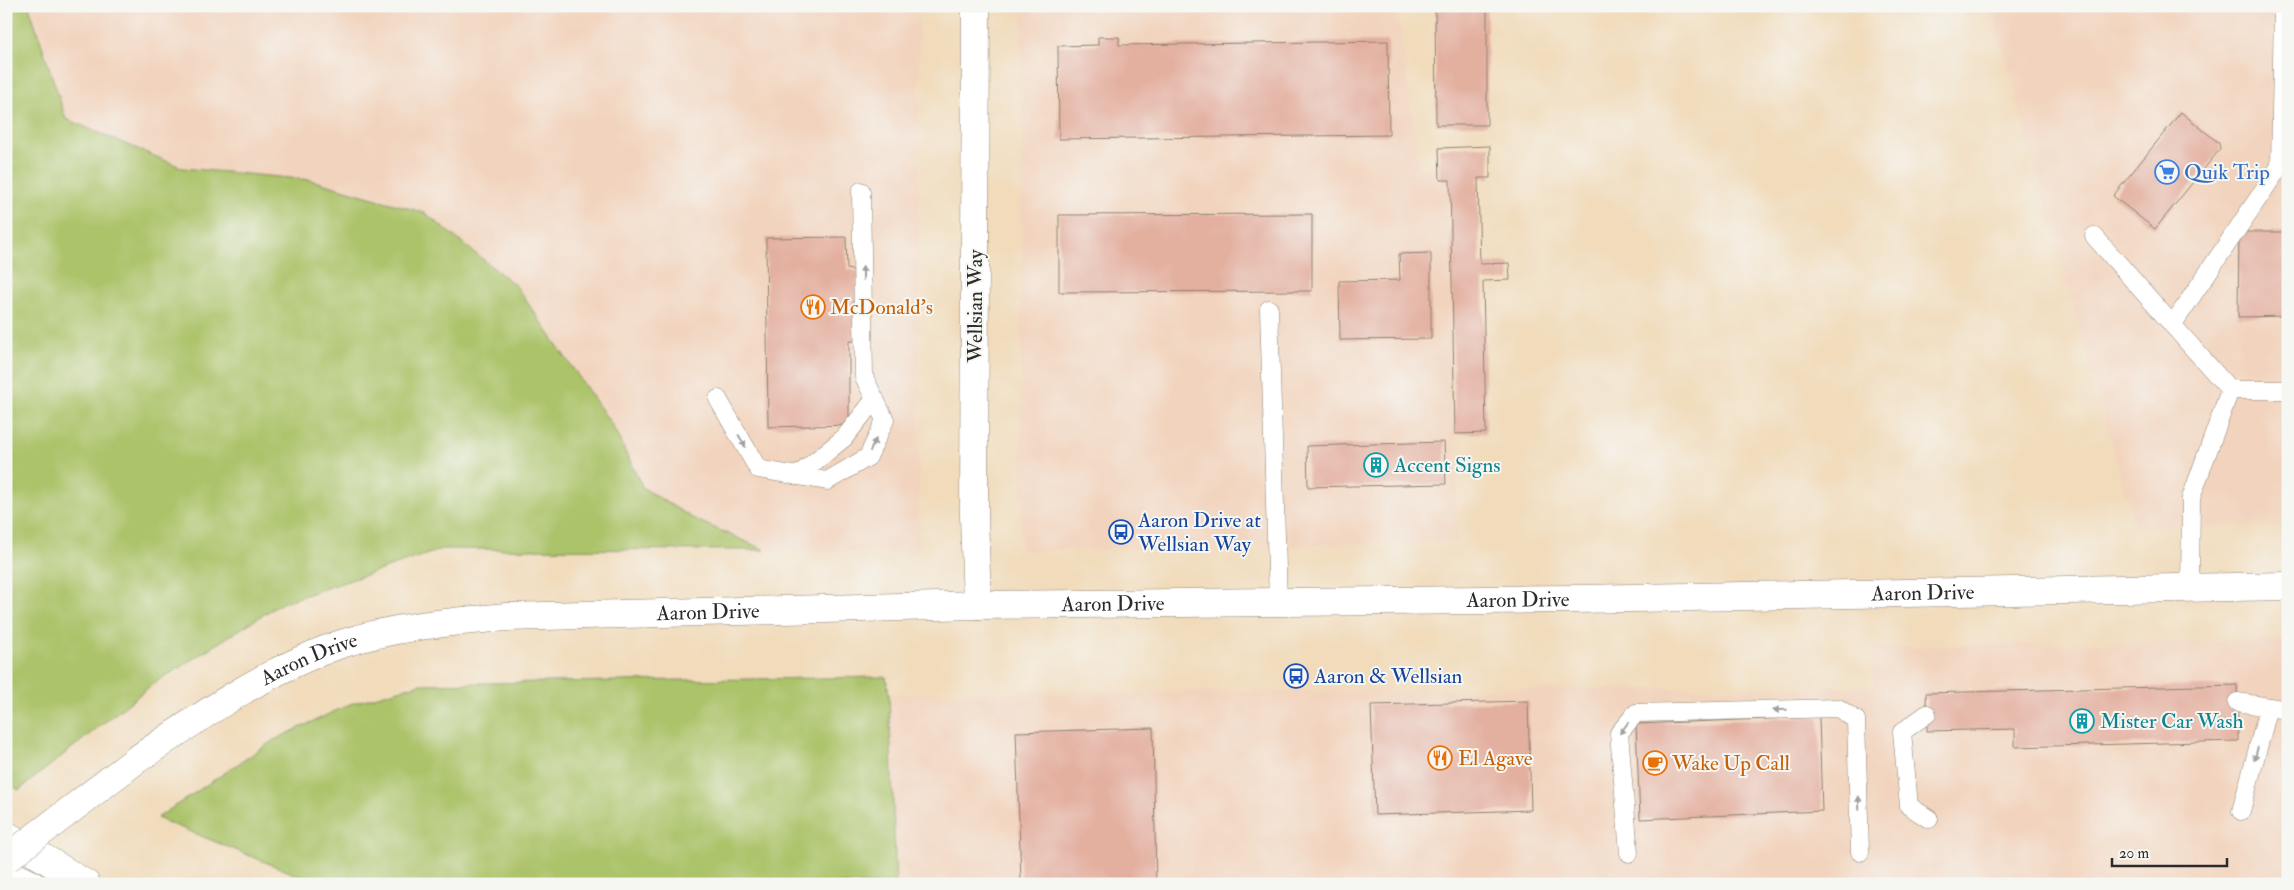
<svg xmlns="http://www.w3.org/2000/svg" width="2294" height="890" font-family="'IM FELL Double Pica',serif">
<rect width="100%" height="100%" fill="#f6f6f2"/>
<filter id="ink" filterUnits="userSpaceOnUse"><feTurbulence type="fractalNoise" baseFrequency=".02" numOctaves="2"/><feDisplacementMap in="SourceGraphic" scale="10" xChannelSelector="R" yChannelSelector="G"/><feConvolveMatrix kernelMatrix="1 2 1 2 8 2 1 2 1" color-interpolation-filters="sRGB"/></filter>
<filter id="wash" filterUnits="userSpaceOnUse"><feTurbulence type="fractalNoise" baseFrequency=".0096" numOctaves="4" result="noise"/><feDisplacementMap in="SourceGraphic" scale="20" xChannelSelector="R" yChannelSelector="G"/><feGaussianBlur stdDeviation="1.12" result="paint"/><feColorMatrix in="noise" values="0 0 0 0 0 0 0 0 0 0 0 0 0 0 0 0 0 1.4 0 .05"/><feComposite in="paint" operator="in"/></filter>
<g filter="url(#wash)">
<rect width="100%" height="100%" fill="#f1dbbb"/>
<g fill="#f2d4be">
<path d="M29 6H919V554L765 550 694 519 643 488 612 425 311 180 183 168 66 119Z"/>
<path d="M1022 6H1397L1419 169 1449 171 1458 542 1021 551Z"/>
<path d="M1991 6H2288V525L2135 528Z"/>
<path d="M2288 640V884H896L889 694 1873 687 1872 647Z"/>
</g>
<g fill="#abc369" stroke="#6b774a">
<path d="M6 6H29L66 119 183 168 311 180 425 213 516 286 612 425 643 488 694 519 765 550 443 549 282 603 153 684 19 790 6 783Z"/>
<path d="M886 677 889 694 896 884H319L157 818 274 740 350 704 420 684Z"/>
</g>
<g id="blocks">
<g fill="#e3af9f">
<path d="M1435 6H1487V125H1436Z"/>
<path d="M1098 37H1119V45L1388 41 1389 135 1059 139 1058 46 1098 45Z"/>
<path d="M2181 112 2219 143 2220 149 2155 229 2113 196Z"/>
<path d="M1490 146V178H1478L1480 264 1509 263 1510 280 1483 281 1486 433 1455 434 1450 180H1440L1439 148Z"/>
<path d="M1312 214V291L1059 292V215Z"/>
<path d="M2239 232H2288V316L2238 317Z"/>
<path d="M846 237 847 269 859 272 860 341H849V425L768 427 766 238Z"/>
<path d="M1431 253V339L1340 340 1339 281 1400 280 1399 254Z"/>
<path d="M1444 442 1446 484 1308 487 1307 446Z"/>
<path d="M2237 685 2238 741 2015 747V729L1927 731 1926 693Z"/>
<path d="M1528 701 1531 810 1375 815 1371 705Z"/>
<path d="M1819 717 1822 811 1640 819 1636 724Z"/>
<path d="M1153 728 1156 884H989L1021 881 1016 732Z"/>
</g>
</g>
</g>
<g filter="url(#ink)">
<use href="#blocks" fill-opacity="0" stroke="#8e8373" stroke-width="1"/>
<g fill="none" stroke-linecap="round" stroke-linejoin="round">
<g stroke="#8e8373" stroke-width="19">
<g id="lane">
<path d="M2094 236 2230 390 2191 498 2190 588"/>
<path d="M1269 309 1278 602"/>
<path d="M2173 324 2280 166 2283 9 2285 6"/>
<path d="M2230 390H2288"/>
<path d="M718 399 758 469 827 481 868 457 885 420 864 377 861 191"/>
<path d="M797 476 844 438 875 399"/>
<path d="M2237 702 2288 710"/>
<path d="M1927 714 1902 732 1909 806 1929 819"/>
<path d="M2241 811 2269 707"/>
<path d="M1629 853 1619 733 1636 713 1838 708 1856 720 1860 852"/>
</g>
</g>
<g stroke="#8e8373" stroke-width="29">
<g id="secondary">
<path d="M976 6 974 515 977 605"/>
<path id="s1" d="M136 760C201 716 266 670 341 644 394 626 451 622 506 617L977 605 1577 599 2288 586"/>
</g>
</g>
<g stroke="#8e8373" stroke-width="29">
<g id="highway">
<path d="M6 835 86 884"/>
<path d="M6 872 31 884"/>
</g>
</g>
<use href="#lane" stroke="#fff" stroke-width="18"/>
<use href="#secondary" stroke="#fff" stroke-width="28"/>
<use href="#highway" stroke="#fff" stroke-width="28"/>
<g stroke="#8e8373" stroke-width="29" stroke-linecap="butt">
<path id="secondary-bridge" d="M6 859 136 760"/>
</g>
<use href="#secondary-bridge" stroke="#fff" stroke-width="28"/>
</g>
<defs><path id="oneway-solid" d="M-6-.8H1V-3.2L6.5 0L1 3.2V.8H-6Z" transform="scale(1.25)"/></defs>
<g fill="#a0a0a0">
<use href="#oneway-solid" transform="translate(863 273) rotate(-91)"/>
<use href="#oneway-solid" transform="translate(742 441) rotate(60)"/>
<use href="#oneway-solid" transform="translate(873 445) rotate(-65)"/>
<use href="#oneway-solid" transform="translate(1780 710) rotate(179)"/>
<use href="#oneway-solid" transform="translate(1624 728) rotate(127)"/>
<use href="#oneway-solid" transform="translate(2256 754) rotate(105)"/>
<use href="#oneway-solid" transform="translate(1859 803) rotate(-92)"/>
</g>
</g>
<defs>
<g id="supermarket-ring" transform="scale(1.25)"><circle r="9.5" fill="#f6f6f2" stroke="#3f7fe0" stroke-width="1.5"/><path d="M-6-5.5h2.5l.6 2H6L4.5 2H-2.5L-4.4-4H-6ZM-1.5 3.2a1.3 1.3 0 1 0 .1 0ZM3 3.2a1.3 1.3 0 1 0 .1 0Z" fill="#3f7fe0"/></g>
<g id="restaurant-ring" transform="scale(1.25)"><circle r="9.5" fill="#f6f6f2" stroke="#e8710a" stroke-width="1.5"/><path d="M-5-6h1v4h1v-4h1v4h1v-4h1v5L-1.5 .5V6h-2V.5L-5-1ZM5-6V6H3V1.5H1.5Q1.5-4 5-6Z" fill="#e8710a"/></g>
<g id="building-ring" transform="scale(1.25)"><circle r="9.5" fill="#f6f6f2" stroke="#0f9aa8" stroke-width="1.5"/><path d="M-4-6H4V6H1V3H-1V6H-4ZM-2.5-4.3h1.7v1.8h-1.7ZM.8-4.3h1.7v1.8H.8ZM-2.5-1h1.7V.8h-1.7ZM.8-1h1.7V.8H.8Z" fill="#0f9aa8"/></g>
<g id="bus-ring" transform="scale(1.25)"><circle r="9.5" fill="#f6f6f2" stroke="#1a4fb4" stroke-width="1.5"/><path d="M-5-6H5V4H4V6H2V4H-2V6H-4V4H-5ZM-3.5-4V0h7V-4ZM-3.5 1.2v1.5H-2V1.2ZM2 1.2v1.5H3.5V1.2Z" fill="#1a4fb4"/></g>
<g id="cafe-ring" transform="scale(1.25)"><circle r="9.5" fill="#f6f6f2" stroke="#e8710a" stroke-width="1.5"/><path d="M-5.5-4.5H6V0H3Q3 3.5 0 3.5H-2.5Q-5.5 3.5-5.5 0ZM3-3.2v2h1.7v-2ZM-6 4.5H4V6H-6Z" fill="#e8710a"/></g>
</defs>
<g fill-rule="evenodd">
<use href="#supermarket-ring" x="2167" y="172"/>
<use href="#restaurant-ring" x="813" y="307"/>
<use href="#building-ring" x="1376" y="465"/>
<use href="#bus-ring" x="1121" y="532"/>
<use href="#bus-ring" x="1296" y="676"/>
<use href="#building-ring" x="2082" y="721"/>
<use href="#restaurant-ring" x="1440" y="758"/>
<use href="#cafe-ring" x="1655" y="763"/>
</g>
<g text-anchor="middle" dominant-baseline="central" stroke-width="4" stroke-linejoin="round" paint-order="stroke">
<g font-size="21" fill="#366cbe" stroke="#f6f6f2" text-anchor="start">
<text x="2184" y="172">Quik Trip</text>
</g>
<g font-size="21" fill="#2b2b2b" stroke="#f6f6f2">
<text transform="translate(975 306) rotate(-90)">Wellsian Way</text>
<text stroke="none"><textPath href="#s1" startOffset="1821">Aaron Drive</textPath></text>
<text stroke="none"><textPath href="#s1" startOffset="1416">Aaron Drive</textPath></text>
<text stroke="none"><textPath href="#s1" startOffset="1011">Aaron Drive</textPath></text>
<text stroke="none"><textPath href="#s1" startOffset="606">Aaron Drive</textPath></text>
<text stroke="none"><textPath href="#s1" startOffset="201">Aaron Drive</textPath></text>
</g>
<g font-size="21" fill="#c56008" stroke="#f6f6f2" text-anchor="start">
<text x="830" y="307">McDonald's</text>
<text x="1458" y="758">El Agave</text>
<text x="1672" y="763">Wake Up Call</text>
</g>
<g font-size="21" fill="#0d838f" stroke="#f6f6f2" text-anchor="start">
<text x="1394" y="465">Accent Signs</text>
<text x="2100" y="721">Mister Car Wash</text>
</g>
<g font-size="21" fill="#164399" stroke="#f6f6f2" text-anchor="start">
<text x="1138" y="520">Aaron Drive at<tspan x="1138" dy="24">Wellsian Way</tspan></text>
<text x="1314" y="676">Aaron &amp; Wellsian</text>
</g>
</g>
<rect width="2294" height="890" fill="none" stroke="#f6f6f2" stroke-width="25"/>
<path d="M2112 858v8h115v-8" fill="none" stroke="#2b2b2b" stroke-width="2.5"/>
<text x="2119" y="858" font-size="15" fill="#2b2b2b" stroke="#f6f6f2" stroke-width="4" paint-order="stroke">20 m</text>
</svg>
